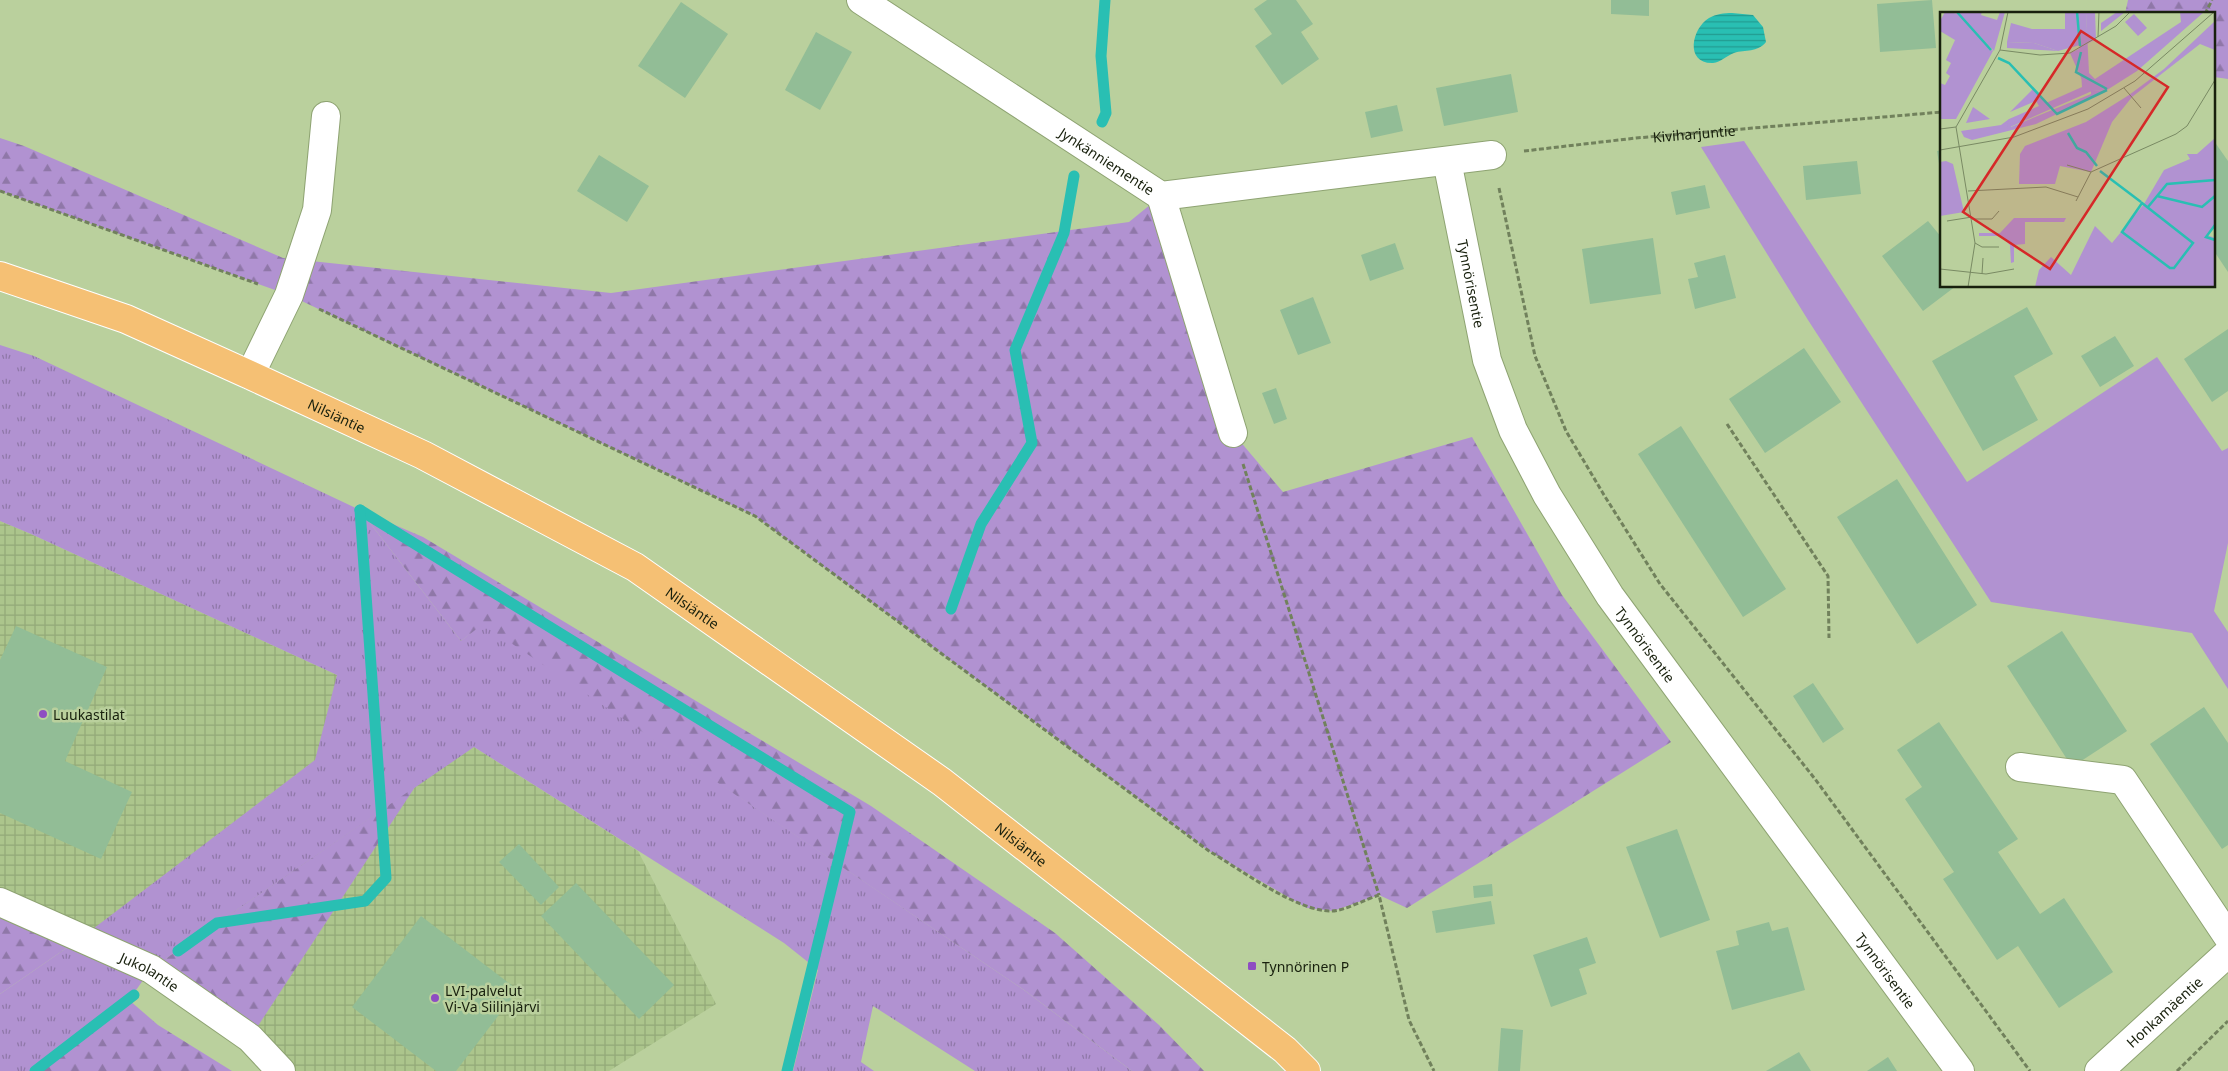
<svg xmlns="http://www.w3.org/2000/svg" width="2228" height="1071" font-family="'Noto Sans',sans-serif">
<defs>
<pattern id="industrial-grid" width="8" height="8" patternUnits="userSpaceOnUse" patternTransform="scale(1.25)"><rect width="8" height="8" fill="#acc58c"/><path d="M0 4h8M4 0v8" fill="none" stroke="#93a978"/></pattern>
<pattern id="grass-tufts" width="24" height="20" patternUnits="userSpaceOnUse" patternTransform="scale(1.25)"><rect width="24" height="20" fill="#b192d1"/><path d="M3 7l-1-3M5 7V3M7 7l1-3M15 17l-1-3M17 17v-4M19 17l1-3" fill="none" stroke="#8f77a8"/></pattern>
<pattern id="forest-firs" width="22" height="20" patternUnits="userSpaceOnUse" patternTransform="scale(1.25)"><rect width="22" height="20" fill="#b192d1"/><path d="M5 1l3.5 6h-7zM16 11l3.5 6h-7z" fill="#8f77a8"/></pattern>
<pattern id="water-rules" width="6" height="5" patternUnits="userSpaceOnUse" patternTransform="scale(1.25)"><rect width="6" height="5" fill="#29bfb3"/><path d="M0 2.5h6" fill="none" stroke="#229b90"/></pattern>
</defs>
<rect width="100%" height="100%" fill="#bad09d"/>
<path fill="url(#industrial-grid)" d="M0 521 31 534 337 675 474 747 638 851 716 1004 609 1071H281L250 1038 0 902Z"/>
<path fill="url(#grass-tufts)" d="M0 345 34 356 360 510 461 641 483 623 1024 990 1132 1071H975L873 1006 861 1062 874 1071H793L818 970 784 943 474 747 151 969 129 1000 35 1071H0V994L81 938 315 760 337 675 31 534 0 521Z"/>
<g fill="url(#forest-firs)">
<path d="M2128 0H2228V79L2214 77V14H2125Z"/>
<path d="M0 138 24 146 283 258 611 293 1129 222 1161 196 1233 433 1283 492 1472 437 1562 595 1671 742 1407 908 1379 895 1333 911 1307 908 1209 851 755 516 289 295 0 191Z"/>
<path d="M360 510 423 537 871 806 1055 933 1159 1025 1204 1071H1132L1024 990 483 624 461 641Z"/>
<path d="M415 787 250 1038 151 969Z"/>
<path d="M0 903 81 938 0 994Z"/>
<path d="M129 1000 158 1025 232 1071H35Z"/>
</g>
<path fill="#b192d1" d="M1744 141 1967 482 2157 357 2222 451 2228 448V543L2214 611 2228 632V689L2192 633 1991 602 1808 320 1701 147Z"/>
<path fill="url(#water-rules)" d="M1732 13 1753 15 1763 27 1766 42C1757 53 1746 49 1734 53 1726 56 1721 62 1713 63 1685 64 1691 29 1709 18 1716 14 1724 13 1732 13Z"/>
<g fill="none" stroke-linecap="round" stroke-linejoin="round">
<g stroke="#29bfb3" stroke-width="11">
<path d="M1102 122 1106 113 1101 56 1105 0"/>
<path d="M360 510 850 812 787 1071"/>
<path d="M951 609 981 524 1032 443 1015 350 1064 233 1074 176"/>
<path d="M178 951 217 923 365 901 386 878 360 510"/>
<path d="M35 1071 134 995"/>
</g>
</g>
<g fill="#92bd96">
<path d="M1267 0H1296L1313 24 1301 32 1319 59 1282 85 1255 46 1272 34 1254 9Z"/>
<path d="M1611 0H1649V16L1611 14Z"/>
<path d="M1932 0 1936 48 1880 52 1877 4Z"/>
<path d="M681 2 728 34 685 98 638 66Z"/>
<path d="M816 32 852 52 820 110 785 90Z"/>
<path d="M1511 74 1518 112 1444 126 1436 88Z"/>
<path d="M1397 105 1403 131 1371 138 1365 112Z"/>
<path d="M2214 141 2228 161V272L2214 251Z"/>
<path d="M1942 150V176H1941L1937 151Z"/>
<path d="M599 155 649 186 627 222 577 191Z"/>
<path d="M1857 161 1861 194 1806 200 1803 166Z"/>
<path d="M1705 185 1710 208 1676 215 1671 192Z"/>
<path d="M1928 221 1942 238V286H1956L1923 311 1882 256Z"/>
<path d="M1653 238 1661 294 1590 304 1582 249Z"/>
<path d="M1395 243 1404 269 1370 281 1361 255Z"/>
<path d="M1725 255 1736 298 1695 309 1688 279 1698 277 1694 263Z"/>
<path d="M1313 297 1331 343 1298 355 1280 310Z"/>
<path d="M2027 307 2053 354 2014 376 2038 420 1983 451 1932 361Z"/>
<path d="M2228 329V391L2212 402 2184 359Z"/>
<path d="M2115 336 2134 366 2100 387 2081 356Z"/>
<path d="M1804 348 1841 402 1765 453 1729 399Z"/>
<path d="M1276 388 1287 419 1274 424 1262 393Z"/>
<path d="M1681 426 1786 589 1743 617 1638 454Z"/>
<path d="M1897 479 1977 605 1917 644 1837 517Z"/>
<path d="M16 626 107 667 65 761 132 792 101 859 0 813V660Z"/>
<path d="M2062 631 2127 731 2072 767 2007 666Z"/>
<path d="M1813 683 1844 729 1823 743 1793 696Z"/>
<path d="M2204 707 2228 743V845L2222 849 2150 744Z"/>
<path d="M1939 722 2018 839 1998 852 2040 914 2064 898 2113 972 2059 1008 2018 946 1997 960 1943 879 1954 872 1905 799 1922 787 1897 750Z"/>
<path d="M1677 829 1710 920 1660 938 1626 847Z"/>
<path d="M519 844 559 887 541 905 499 862Z"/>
<path d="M576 883 674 985 639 1019 541 916Z"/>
<path d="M1492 884 1493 896 1474 898 1473 886Z"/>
<path d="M1491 901 1495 924 1436 933 1432 911Z"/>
<path d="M421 916 518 990 456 1071H436L352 1007Z"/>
<path d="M1769 922 1772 931 1788 927 1805 990 1732 1010 1716 951 1739 945 1736 931Z"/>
<path d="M1587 937 1596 963 1579 969 1587 994 1551 1007 1533 955Z"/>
<path d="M1501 1028 1523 1030 1520 1071H1498Z"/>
<path d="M1799 1052 1811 1071H1766Z"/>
<path d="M1888 1057 1897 1071H1867Z"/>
</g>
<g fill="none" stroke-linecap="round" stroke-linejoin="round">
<g stroke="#8ea372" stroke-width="30">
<g id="minor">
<path id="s2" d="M861 0 1161 196 1492 155"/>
<path id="s3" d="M1447 161 1487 360 1513 430 1547 495 1610 596 1960 1071"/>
<path d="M1161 196 1233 433"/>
<path d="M250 375 289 295 317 210 326 116"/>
<path d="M2020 767 2123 780 2228 937"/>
<path id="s4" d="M0 902 151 969 250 1038 281 1071"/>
<path id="s5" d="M2099 1071 2228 953"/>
</g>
</g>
<g stroke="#fff" stroke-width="30">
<g id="major">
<path id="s6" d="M0 276 126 319 250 375 423 455 635 567 942 782 1285 1050 1306 1071"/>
</g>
</g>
<g stroke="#71815c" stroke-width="3" stroke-dasharray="5 2.5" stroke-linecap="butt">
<path d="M2205 14 2212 0"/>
<path id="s1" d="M1524 151 1636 138 1942 112"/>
<path d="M1499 188 1535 356 1566 431 1604 495 1660 584 1815 779 2030 1071"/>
<path d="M0 191 258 284"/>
<path d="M319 309 755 516 1209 851C1240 869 1297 912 1332 911 1344 911 1366 899 1379 895L1409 1020 1434 1071"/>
<path d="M1727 424 1828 576 1829 638"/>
<path d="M1243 464 1379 895"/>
<path d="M2177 1071 2228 1021"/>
</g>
<use href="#minor" stroke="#fff" stroke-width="28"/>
<use href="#major" stroke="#f5c074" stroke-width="28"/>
</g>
<g fill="#8e4dc2" stroke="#bad09d" stroke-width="2">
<circle cx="43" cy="714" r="5"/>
<rect x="1247" y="961" width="10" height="10" rx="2.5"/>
<circle cx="435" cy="998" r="5"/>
</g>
<g text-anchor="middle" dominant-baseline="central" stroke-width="5" stroke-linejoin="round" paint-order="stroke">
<g font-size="14" fill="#18200d" stroke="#bad09d">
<text stroke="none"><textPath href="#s1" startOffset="171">Kiviharjuntie</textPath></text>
<text stroke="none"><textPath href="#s2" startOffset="294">Jynkänniementie</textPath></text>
<text stroke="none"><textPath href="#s3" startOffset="125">Tynnörisentie</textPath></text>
<text stroke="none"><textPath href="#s6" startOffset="365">Nilsiäntie</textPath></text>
<text stroke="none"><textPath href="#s6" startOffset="770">Nilsiäntie</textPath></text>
<text stroke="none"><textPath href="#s3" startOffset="530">Tynnörisentie</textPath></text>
<text stroke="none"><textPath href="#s6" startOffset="1175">Nilsiäntie</textPath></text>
<text stroke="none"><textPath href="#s3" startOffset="935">Tynnörisentie</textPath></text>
<text stroke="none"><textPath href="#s4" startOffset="165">Jukolantie</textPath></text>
<text stroke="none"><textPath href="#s5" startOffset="88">Honkamäentie</textPath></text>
</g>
<g font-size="14" fill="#18200d" stroke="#bad09d" text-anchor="start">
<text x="53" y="714">Luukastilat</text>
<text x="1262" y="966">Tynnörinen P</text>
<text x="445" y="990">LVI-palvelut<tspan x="445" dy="16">Vi-Va Siilinjärvi</tspan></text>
</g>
</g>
<g transform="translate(1940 12)">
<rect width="275" height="275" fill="#bad09d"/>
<path d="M17 0H42L41 3 57 8 60 0H65L54 39ZM137 0H146L149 61 155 67 241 10 240 0H264L197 59 167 78 152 79 70 115V109L68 119 32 128 24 125 21 119 61 113 69 107 99 94 96 89 70 100 93 77 106 91 142 75ZM177 0H185L161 19V11ZM67 30 94 31 118 39 67 36Z" fill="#b192d1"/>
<path d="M5 0 21 2 53 39 16 107H0V71L5 73 10 64 6 61 11 51 6 48 15 28 0 19V9ZM125 0H137L140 33 118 39 94 31 67 30 71 11 92 17H125ZM146 0H155L156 27 147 32ZM194 2 207 16 198 24 185 10ZM275 9V38L260 32 192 85 172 110 151 160 120 154 115 172H79L80 142 85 134 146 110 189 83 224 57ZM141 36 142 68 130 41ZM167 78 96 112 68 119 67 115 69 107 71 115 151 82V79ZM33 95 50 107 26 111ZM275 126V213L267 223 275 226V275H95L99 258 111 245 131 263 155 214 172 231 204 192 224 158 250 147 247 142H257ZM6 149 13 152 24 200 0 204V150Z" fill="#b192d1"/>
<path d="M74 206H126L124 210H85V232L74 233V250L71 251 70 233 61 224H39V221H60Z" fill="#b192d1"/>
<path fill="none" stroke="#29bfb3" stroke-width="2.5" d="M17 0 51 38M137 0 140 34M141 40 136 60 167 77M58 46 69 51 117 102 167 78M128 121 137 136 146 140 157 154M160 159 201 190M217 184 262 195 275 184M202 191 253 231 234 256H230L182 220ZM208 195 227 172 275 168M275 213 266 225 275 228"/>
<path fill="none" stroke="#798a63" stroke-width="1" d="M158 25 159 0M60 38 100 43 130 41 176 14 190 0M184 76 201 96M16 115 60 38 68 0M0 117 16 115 35 231 28 275M0 138 74 125 148 97 195 69 274 0M127 153 151 160M28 179 106 175 138 185M136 189 151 160 236 122 247 114 275 68M32 207H52L59 199M7 209 32 205M35 231 42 235H59M0 257 46 262 74 257M42 262 43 246"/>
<path fill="#d62828" fill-opacity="0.15" stroke="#d62828" stroke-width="2.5" d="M141 19 228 75 110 257 23 200Z"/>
<rect width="275" height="275" fill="none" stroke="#18200d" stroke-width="2.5"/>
</g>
</svg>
